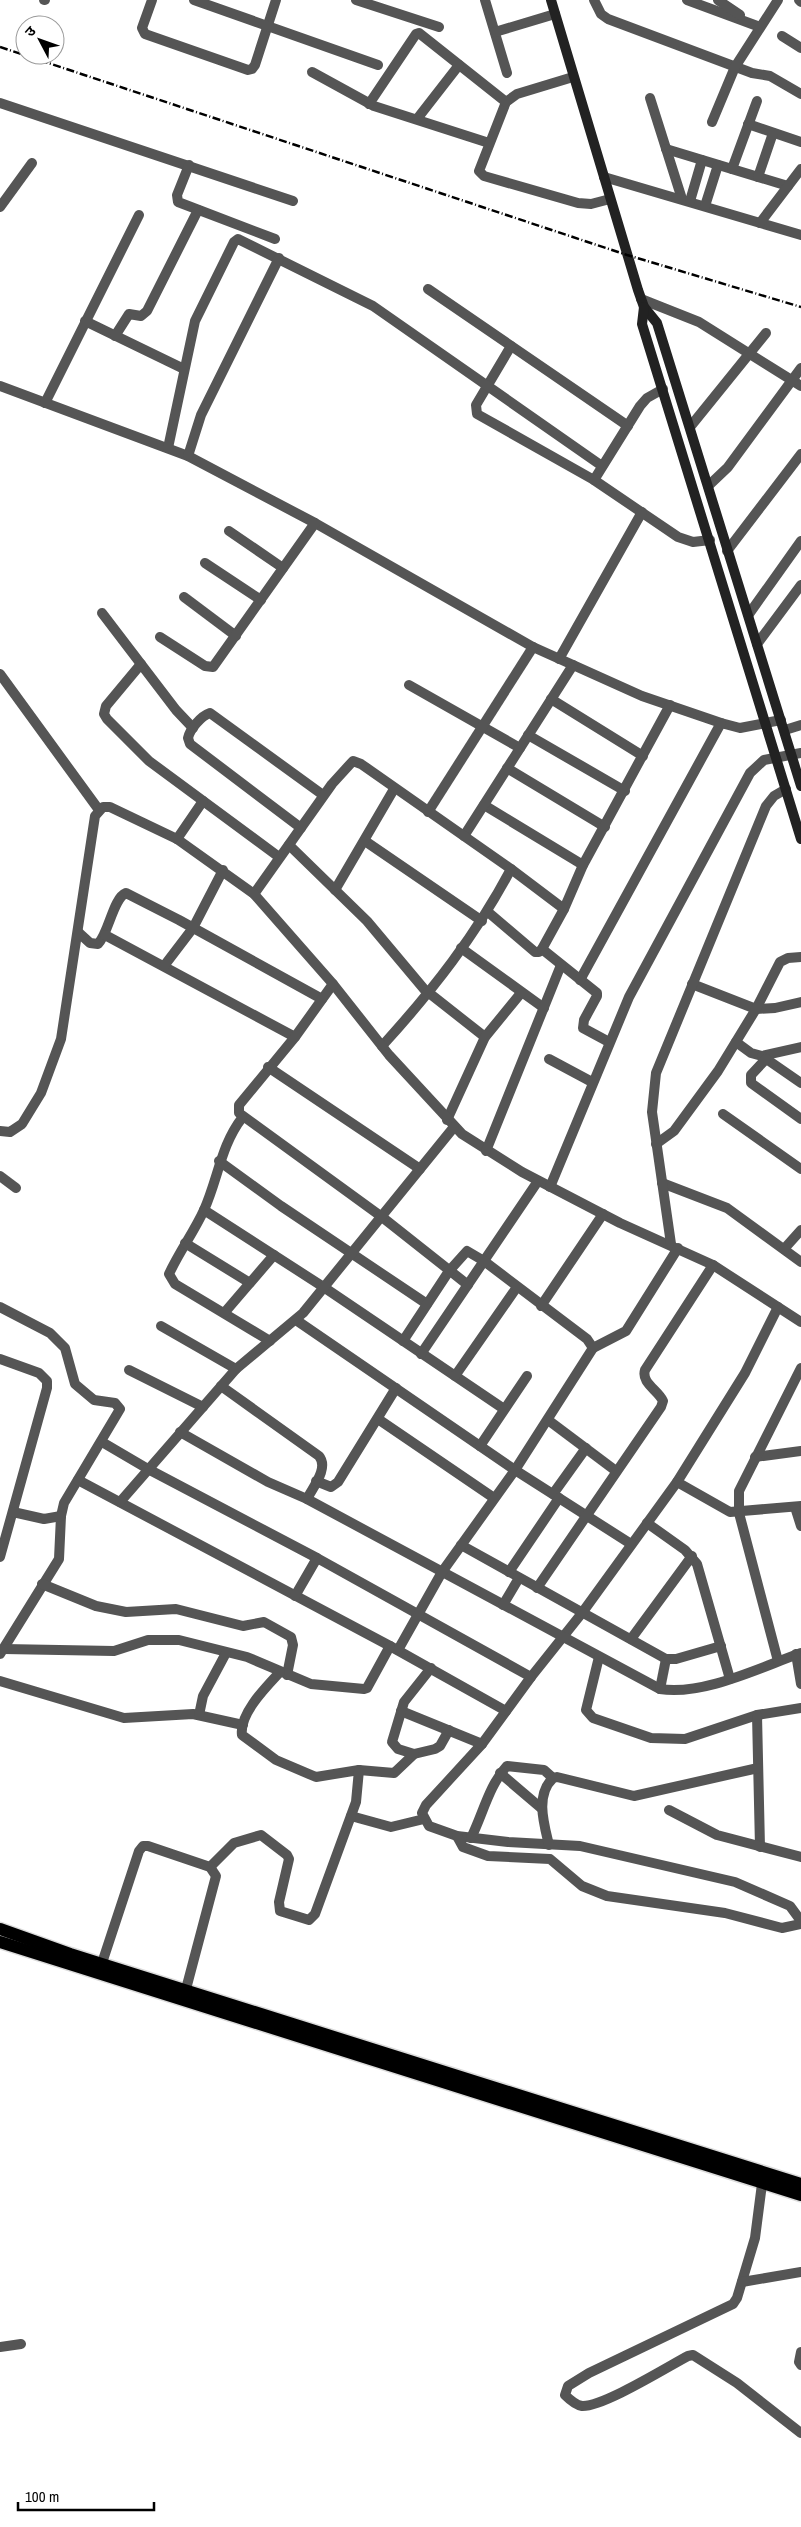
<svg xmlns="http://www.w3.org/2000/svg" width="801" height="2527" font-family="'Archivo Narrow','Noto Sans Devanagari',sans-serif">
<rect width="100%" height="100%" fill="#fff"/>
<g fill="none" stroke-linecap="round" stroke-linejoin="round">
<g stroke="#dbdbdb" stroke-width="15">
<g id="primary">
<path d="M0 1929 70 1954 801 2184"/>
<path d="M0 1942 801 2195"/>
</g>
</g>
<g stroke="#555" stroke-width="10">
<path d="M44 0H45"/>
<path d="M152 0 142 28 145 34 248 70 252 69 255 65 276 0"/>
<path d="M194 0 378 65"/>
<path d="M356 0 439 27"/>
<path d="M485 0 507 73"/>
<path d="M594 0 601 14 608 19 752 73 770 76 801 94"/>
<path d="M687 0 760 27"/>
<path d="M718 0 740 15"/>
<path d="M799 0 801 2"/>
<path d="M495 32 555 14"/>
<path d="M782 36 801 48"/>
<path d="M312 72 374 106 489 143"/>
<path d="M573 77 517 94 506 102 479 171 484 176 578 203 591 204 610 199"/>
<path d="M650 98 682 199"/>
<path d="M0 103 293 201"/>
<path d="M369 104 416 34 419 33 506 102"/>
<path d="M417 119 459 65"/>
<path d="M712 122 735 67 778 0"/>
<path d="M748 124 801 142"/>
<path d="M666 149 788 186"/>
<path d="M189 165 177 195 178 202 275 239"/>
<path d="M732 169 757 101"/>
<path d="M604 177 801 235"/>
<path d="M758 177 773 133"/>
<path d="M690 201 702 160"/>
<path d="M705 206 718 165"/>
<path d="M0 207 32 163"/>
<path d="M760 223 801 169"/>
<path d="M428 289 628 426"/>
<path d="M641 299 699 322 801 386"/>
<path d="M85 321 184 369"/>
<path d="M115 336 129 314 141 316 147 311 198 210"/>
<path d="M511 346 476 405 477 414 594 480 678 537 693 542 710 540"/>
<path d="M0 386 188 456 315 523 533 647 642 696 721 723 740 728 781 720"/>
<path d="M45 403 139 215"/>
<path d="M690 427 766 333"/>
<path d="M168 448 195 321 234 242 238 239 373 306 602 466"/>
<path d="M188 456 201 415 279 258"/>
<path d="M594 480 640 406 647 398 663 389"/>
<path d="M708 486 728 467 801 368"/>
<path d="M229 531 283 568"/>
<path d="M727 551 801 454"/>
<path d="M205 563 261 600"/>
<path d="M184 597 236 636"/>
<path d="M102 613 176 710 193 728"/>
<path d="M749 614 801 541"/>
<path d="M160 637 205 666 213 667 315 523"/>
<path d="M757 644 801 585"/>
<path d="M559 659 642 512"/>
<path d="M141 664 106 706 104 714 107 719 149 761 279 857"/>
<path d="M0 674 99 810"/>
<path d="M409 685 520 748"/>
<path d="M551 699 643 756"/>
<path d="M785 730 801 725"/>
<path d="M528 735 625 791"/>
<path d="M507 768 605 827"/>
<path d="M484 805 583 865"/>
<path d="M428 812 533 647"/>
<path d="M301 828 190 744 188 738C190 729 201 716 210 713L323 795"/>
<path d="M464 836 573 665"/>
<path d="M177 839 203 801"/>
<path d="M365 841 482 921"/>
<path d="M289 845 367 921 424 989 485 1037"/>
<path d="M335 890 394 789"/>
<path d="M254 894 332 784 353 761 361 764 511 869 564 909"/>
<path d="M488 912 535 952H539L542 949 564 909 583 865 670 705"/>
<path d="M78 932 90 943 98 944C109 933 113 898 126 893L179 920 322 999"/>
<path d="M105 935 295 1037"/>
<path d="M461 948 544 1008"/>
<path d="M542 949 597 993V996L584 1020 583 1028 609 1042"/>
<path d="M164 966 193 928 223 870"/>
<path d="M580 980 721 723"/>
<path d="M333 984 295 1037 239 1105V1113L382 1217 468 1285"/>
<path d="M692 984 756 1009 775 1008 801 1002"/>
<path d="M736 1042 751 1053 762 1056 801 1047"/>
<path d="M382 1046C432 991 476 935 511 869"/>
<path d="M762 1056 801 1083"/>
<path d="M549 1059 592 1082"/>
<path d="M766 1059 751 1075V1083L801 1119"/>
<path d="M268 1067 420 1169"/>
<path d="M723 1114 801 1169"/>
<path d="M242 1118C221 1145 218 1179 204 1210 194 1232 179 1252 169 1274L175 1284 270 1341"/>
<path d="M447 1120 485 1037 521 993"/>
<path d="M0 1131 10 1132 22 1124 41 1093 61 1039 95 816 103 807H110L177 839 254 894 333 984 389 1055 462 1134 522 1172 620 1223 713 1265 801 1322"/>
<path d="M656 1144 674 1131 718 1071 756 1009 780 962 788 958 801 957"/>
<path d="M486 1151 561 965"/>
<path d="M219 1161 281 1206 427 1304"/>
<path d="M0 1176 16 1188"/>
<path d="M662 1183 727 1208 801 1262"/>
<path d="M550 1187 629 997 750 773 764 760 801 753"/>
<path d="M204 1210 325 1288 504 1409"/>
<path d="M185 1243 250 1283"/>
<path d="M671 1244 652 1112 656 1073 766 806 774 796 786 789"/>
<path d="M784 1249 801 1230"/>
<path d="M541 1306 603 1214"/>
<path d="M0 1307 50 1333 65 1348 75 1384 94 1400 115 1403 120 1409 64 1503 61 1516 59 1559 0 1654"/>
<path d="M778 1307 745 1373 677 1482 582 1613 531 1677 482 1744 426 1805 422 1813 429 1826 457 1836 508 1842 580 1846 735 1882 790 1906 801 1921"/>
<path d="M225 1312 274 1255"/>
<path d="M296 1320 515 1470 631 1544"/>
<path d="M161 1326 236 1369"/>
<path d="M593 1348 626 1331 678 1248"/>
<path d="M421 1354 538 1181"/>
<path d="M0 1359 39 1373 47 1381V1388L0 1557"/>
<path d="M129 1370 203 1407"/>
<path d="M455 1376 517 1287"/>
<path d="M221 1386 319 1456C329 1468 313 1487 307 1499"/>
<path d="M378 1419 494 1498"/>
<path d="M548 1420 616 1471"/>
<path d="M180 1432 268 1482 307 1499 660 1689C703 1696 761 1667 801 1653"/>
<path d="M102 1442 148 1469 317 1558 531 1677"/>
<path d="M480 1446 527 1376"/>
<path d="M755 1457 801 1451"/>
<path d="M78 1480 390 1646 506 1711"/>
<path d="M316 1481 331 1487 338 1482 396 1388"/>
<path d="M677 1482 730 1512 801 1506"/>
<path d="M553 1494 586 1448"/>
<path d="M120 1502 236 1369 303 1313 454 1127"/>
<path d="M795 1507 801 1526"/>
<path d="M13 1512 44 1519 61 1516"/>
<path d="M647 1523 685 1550 697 1564 730 1679"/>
<path d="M461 1545 666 1659H676L721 1646"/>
<path d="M509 1572 559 1498"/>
<path d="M42 1584 96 1606 126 1612 176 1609 243 1626 264 1622 291 1637 293 1645 287 1675"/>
<path d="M537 1588 661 1407 663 1401C658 1390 641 1383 645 1370L713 1265"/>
<path d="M295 1596 317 1558"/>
<path d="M503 1605 519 1578"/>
<path d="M631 1639 692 1556"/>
<path d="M4 1649 114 1651 148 1640H179L247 1657 311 1684 364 1689 367 1688 390 1646"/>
<path d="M398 1650 442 1572 515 1470 593 1348 587 1339 484 1261 467 1251 449 1271 403 1341"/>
<path d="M796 1654 801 1684"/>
<path d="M599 1657 586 1710 593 1718 651 1738 685 1739 757 1715 801 1708"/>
<path d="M778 1661 739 1513V1491L801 1368"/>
<path d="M280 1672C266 1687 239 1714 242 1735L276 1760 316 1777 359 1770 394 1773 414 1754 435 1749 440 1746 449 1730"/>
<path d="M0 1681 124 1718 193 1714 243 1725"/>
<path d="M660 1689 666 1659"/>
<path d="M401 1711 482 1744"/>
<path d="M199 1715 203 1696 226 1653"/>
<path d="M757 1715 760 1847"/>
<path d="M414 1754 398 1749 392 1742 404 1702 431 1668"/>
<path d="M500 1773 541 1808"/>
<path d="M669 1810 717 1835 801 1857"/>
<path d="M351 1816 391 1827 424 1819"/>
<path d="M457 1836 463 1847 488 1856 550 1859 582 1886 607 1896 725 1913 782 1928 801 1924"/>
<path d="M471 1838C483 1814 489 1785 507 1766L544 1770 553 1778"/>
<path d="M549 1845C544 1824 535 1795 553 1778L557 1777 634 1796 758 1768"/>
<path d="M210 1867 234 1843 261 1835 287 1855 289 1859 279 1902 280 1911 309 1920 315 1914 356 1802 359 1770"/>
<path d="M102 1963 139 1851 143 1846H148L210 1867 216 1876 186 1989"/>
<path d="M762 2184 755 2238 737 2298 733 2304 589 2373 568 2386 565 2395C569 2399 576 2405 582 2406 603 2407 667 2367 688 2356L693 2355 737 2383 801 2433"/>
<path d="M742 2282 801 2272"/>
<path d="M0 2347 21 2344"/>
<path d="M801 2352 799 2362 801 2365"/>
</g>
<g stroke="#222" stroke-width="10">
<path d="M551 0 638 290 644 307 657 323 801 786"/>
<path d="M644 307 642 324 801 839"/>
</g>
<use href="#primary" stroke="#000" stroke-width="12"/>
<path stroke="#000" stroke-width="2.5" stroke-dasharray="8 2.5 1 2.5" stroke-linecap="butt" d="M0 47 627 255 801 307"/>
</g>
<g transform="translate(40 40) rotate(311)"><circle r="24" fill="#ffffff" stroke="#999999"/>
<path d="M0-4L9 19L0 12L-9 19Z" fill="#000000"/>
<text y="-8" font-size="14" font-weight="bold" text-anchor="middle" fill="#000000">उ</text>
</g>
<path d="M18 2502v8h136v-8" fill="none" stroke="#000000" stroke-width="2.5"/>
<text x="25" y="2502" font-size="15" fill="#000000" stroke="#ffffff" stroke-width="4" paint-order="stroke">100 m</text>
</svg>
